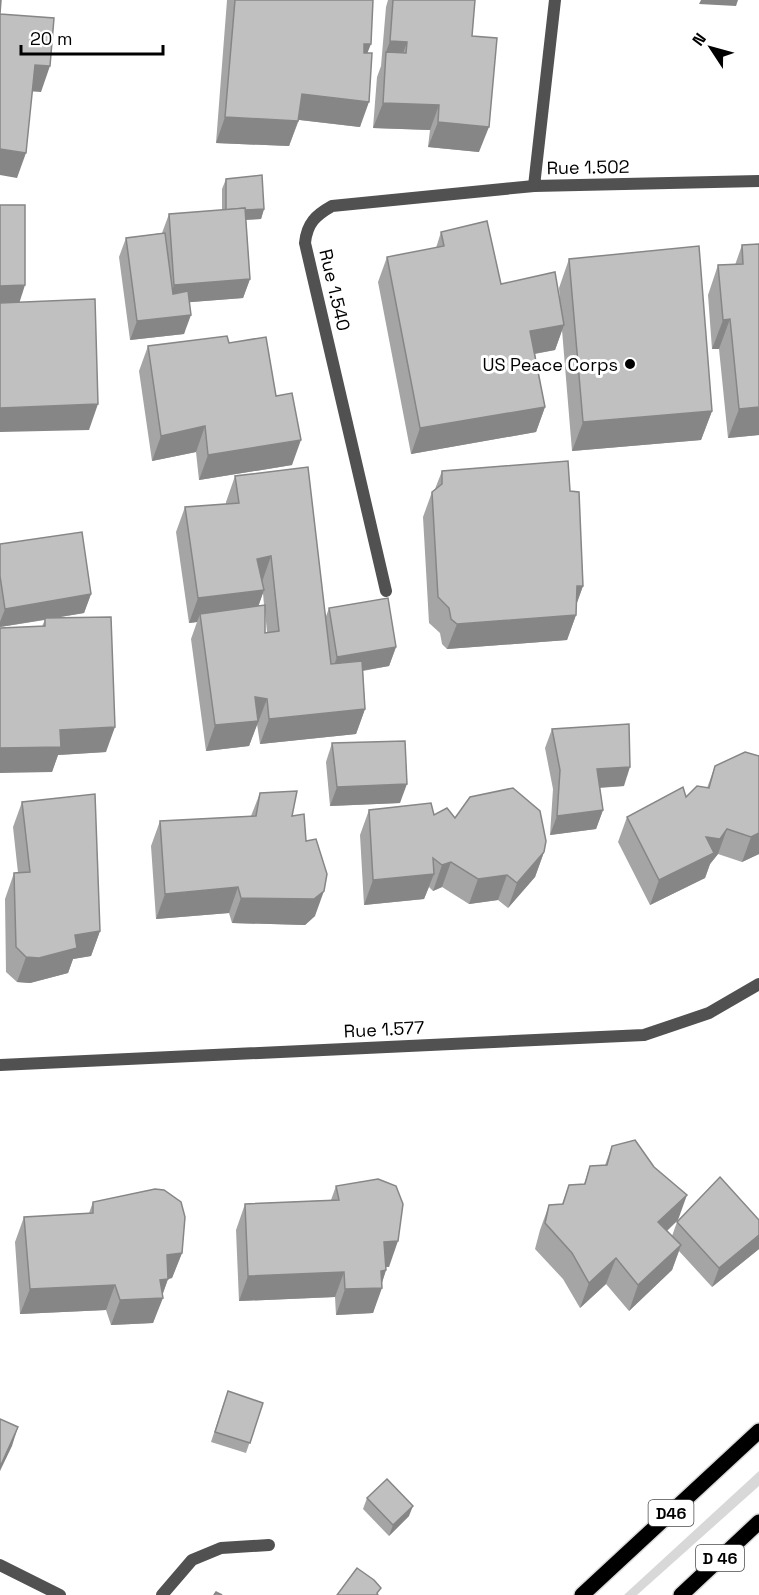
<svg xmlns="http://www.w3.org/2000/svg" width="759" height="1595" font-family="'Space Grotesk',sans-serif">
<rect width="100%" height="100%" fill="#fff"/>
<path fill="#d8d8d8" d="M759 1471V1486L637 1595H624Z"/>
<g fill="none" stroke-linecap="round" stroke-linejoin="round">
<g stroke="#dbdbdb" stroke-width="18">
<g id="primary">
<path d="M582 1595 759 1431"/>
<path d="M681 1595 759 1522"/>
</g>
</g>
<g stroke="#515151" stroke-width="12">
<path d="M555 0 534 186 759 181"/>
<path d="M386 591 305 243C307 223 316 215 332 206L534 186"/>
<path d="M0 1065 644 1035 709 1013 759 984"/>
<path d="M0 1565 60 1595"/>
<path d="M162 1595 192 1560 221 1548 269 1545"/>
</g>
<use href="#primary" stroke="#000" stroke-width="15"/>
</g>
<g fill="#a5a5a5" fill-rule="evenodd">
<path d="M227 0H373L360 127 299 120 289 146 216 143Z"/>
<path d="M388 0H475L472 36 479 152 428 147 430 130 373 128 377 77 381 66 386 7Z"/>
<path d="M226 179 264 209 261 219 246 220 250 279 243 298 190 302 184 334 130 340 119 257 126 238 162 233 169 214 222 210V189Z"/>
<path d="M441 232 501 284 560 300 559 288 569 259 712 411 701 440 572 451 562 330 555 350 535 354 545 407 536 432 411 454 378 282 387 257 436 248Z"/>
<path d="M742 245 759 435 728 438 719 349H712L708 295 718 265H735Z"/>
<path d="M229 343 276 396 292 465 199 480 196 452 152 461 139 371 148 346Z"/>
<path d="M442 471 570 491 583 586 576 605V615L567 640 447 649 442 644 440 633 429 623 423 517 432 492 435 489Z"/>
<path d="M235 476 325 619 329 608 396 647 389 666 363 671 365 709 356 734 260 744 257 724 249 746 206 751 191 639 197 622 189 623 176 532 185 507 226 504V502ZM263 593 264 605 258 606ZM265 611 267 632 265 633Z"/>
<path d="M0 544 91 594 84 613 54 618 106 752 58 755 52 772 42 626 45 620 0 627Z"/>
<path d="M552 729 624 786 600 788 603 810 596 829 550 835 553 789 545 748Z"/>
<path d="M332 743 400 803 330 806 326 762Z"/>
<path d="M745 752 759 854 742 862 718 854 710 864 705 878 650 905 618 842 627 817 686 797 707 788 715 766Z"/>
<path d="M260 793 292 816 306 841 315 916 305 925 232 923 229 913 156 919 151 846 160 821 251 816Z"/>
<path d="M22 802 100 931 91 956 73 959 68 973 30 983 17 982 6 972 5 899 14 873H18L13 827Z"/>
<path d="M369 810 434 815 455 818 544 852 535 877 508 908 498 900 469 904 442 887 433 891 429 887 424 899 364 905 360 835Z"/>
<path d="M612 1146 678 1220 667 1231 672 1236 677 1222 759 1220V1249L712 1287 679 1251 672 1270 629 1311 606 1284 580 1308 563 1279 535 1249 540 1230 549 1205 562 1204 569 1185 584 1184 590 1166 605 1165Z"/>
<path d="M336 1186 389 1267H386V1270L373 1313 336 1315 335 1297 239 1301 236 1230 245 1204 331 1200Z"/>
<path d="M93 1202 182 1253 172 1278 168 1279 153 1323 111 1325 106 1310 20 1314 15 1242 24 1217 89 1213Z"/>
<path d="M224 1402 263 1403 246 1453 211 1442Z"/>
<path d="M367 1498 409 1516 389 1536 363 1509Z"/>
</g>
<g fill="#868686">
<path d="M701 0H738L736 6 699 4Z"/>
<path d="M390 41 407 42 398 68 386 52Z"/>
<path d="M364 44H371L361 69Z"/>
<path d="M35 65 50 66 41 92 26 91Z"/>
<path d="M302 94 369 102 360 127 292 119Z"/>
<path d="M383 103 439 105 430 130 373 128Z"/>
<path d="M225 117 298 121 289 146 216 143Z"/>
<path d="M438 122 489 127 479 152 428 147Z"/>
<path d="M0 149 26 153 17 178 0 175Z"/>
<path d="M264 209 261 219 222 221 226 210Z"/>
<path d="M250 279 243 298 167 304 174 285Z"/>
<path d="M25 285 19 304H0V286Z"/>
<path d="M191 315 184 334 130 340 137 321Z"/>
<path d="M730 319 719 349H712L723 320Z"/>
<path d="M564 325 555 350 521 356 530 331Z"/>
<path d="M98 404 89 430 0 432V408Z"/>
<path d="M545 407 536 432 411 454 420 428Z"/>
<path d="M759 407V435L728 438 739 409Z"/>
<path d="M712 411 701 440 572 451 583 422Z"/>
<path d="M205 426 196 452 152 461 161 436Z"/>
<path d="M301 440 292 465 199 480 208 455Z"/>
<path d="M271 556 262 582 257 559Z"/>
<path d="M577 586H583L574 611Z"/>
<path d="M264 590 255 616 200 614 197 622 189 623 198 598Z"/>
<path d="M91 594 84 613 0 627V622L5 609Z"/>
<path d="M576 615 567 640 447 649 457 624Z"/>
<path d="M396 647 389 666 330 676 337 657Z"/>
<path d="M255 697 267 699 249 746 206 751 215 725Z"/>
<path d="M365 709 356 734 260 744 269 719Z"/>
<path d="M115 727 106 752 58 755 52 772 0 773V748L60 730Z"/>
<path d="M630 767 624 786 591 788 597 769Z"/>
<path d="M407 784 400 803 330 806 337 787Z"/>
<path d="M603 810 596 829 550 835 557 816Z"/>
<path d="M727 829 718 854 710 864 705 878 650 905 659 880 706 837Z"/>
<path d="M759 833V854L742 862 751 837Z"/>
<path d="M544 852 535 877 508 908 517 883Z"/>
<path d="M451 862 442 887 433 891 442 865Z"/>
<path d="M434 874 424 899 364 905 373 880Z"/>
<path d="M507 875 498 900 469 904 478 879Z"/>
<path d="M238 887 229 913 156 919 165 894Z"/>
<path d="M324 891 315 916 305 925 232 923 241 898Z"/>
<path d="M100 931 91 956 73 959 68 973 30 983 17 982 26 957 75 935Z"/>
<path d="M687 1195 678 1220 649 1247 658 1222Z"/>
<path d="M759 1235V1249L712 1287 719 1268Z"/>
<path d="M398 1241 389 1267H375L384 1242Z"/>
<path d="M681 1245 672 1270 629 1311 638 1285Z"/>
<path d="M182 1253 172 1278 168 1279 161 1298H163L153 1323 111 1325 120 1300 167 1255Z"/>
<path d="M616 1258 606 1284 580 1308 589 1283Z"/>
<path d="M386 1270 380 1288H382L373 1313 336 1315 345 1289 381 1271Z"/>
<path d="M344 1272 335 1297 239 1301 248 1276Z"/>
<path d="M115 1285 106 1310 20 1314 30 1289Z"/>
<path d="M18 1427 12 1446 0 1471V1467Z"/>
<path d="M413 1506 409 1516 389 1536 393 1525Z"/>
</g>
<g fill="#c0c0c0" stroke="#868686" stroke-width="1.5">
<path d="M0 0H1L0 14 54 18 50 66 35 65 26 153 0 149Z"/>
<path d="M235 0H373L371 44H364V53H372L369 102 302 94 298 121 225 117Z"/>
<path d="M393 0H475L472 36 497 38 489 127 438 122 439 105 383 103 386 52 406 53 407 42 390 41Z"/>
<path d="M262 175 264 209 245 210V208L226 210V179Z"/>
<path d="M0 205H25V285L0 286Z"/>
<path d="M245 208 250 279 174 285 169 214Z"/>
<path d="M487 221 501 284 555 272 564 325 530 331 545 407 420 428 387 257 444 246 441 232Z"/>
<path d="M165 233 173 294 188 291 191 315 137 321 126 238Z"/>
<path d="M759 244V407L739 409 730 319 723 320 718 265 743 264 742 245Z"/>
<path d="M699 246 712 411 583 422 569 259Z"/>
<path d="M95 299 98 404 0 408V303Z"/>
<path d="M227 336 229 343 266 337 276 396 292 393 301 440 208 455 205 426 161 436 148 346Z"/>
<path d="M568 461 570 491 579 492 583 586H577L576 615 457 624 451 619 449 608 438 597 432 492 442 484V471Z"/>
<path d="M308 467 331 664 362 661 365 709 269 719 267 699 255 697 258 721 215 725 200 614 265 605V633L279 631 271 556 257 559 264 590 198 598 185 507 239 503 235 476Z"/>
<path d="M82 532 91 594 5 609 0 576V544Z"/>
<path d="M388 598 396 647 337 657 329 608Z"/>
<path d="M111 617 115 727 60 730 61 747 0 748V628L45 626V618Z"/>
<path d="M629 724 630 767 597 769 603 810 557 816 560 770 552 729Z"/>
<path d="M405 741 407 784 337 787 332 743Z"/>
<path d="M745 752 759 756V833L751 837 727 829 720 839 706 837 714 853 659 880 627 817 683 787 686 797 697 786 709 788 715 766Z"/>
<path d="M513 788 540 811 546 841 544 852 517 883 507 875 478 879 451 862 442 865 433 858 434 874 373 880 369 810 431 803 434 815 447 808 455 818 470 797Z"/>
<path d="M297 791 292 816 304 814 306 841 316 839 327 874 324 891 314 899 241 898 238 887 165 894 160 821 256 816 260 793Z"/>
<path d="M95 794 100 931 75 935 77 948 39 958 26 957 16 947 14 873 30 872 22 802Z"/>
<path d="M635 1140 654 1167 687 1195 658 1222 681 1245 638 1285 616 1258 589 1283 572 1253 545 1223 549 1205 563 1204 569 1185 585 1184 590 1166 607 1165 612 1146Z"/>
<path d="M720 1177 759 1220V1235L719 1268 677 1222Z"/>
<path d="M378 1179 396 1186 403 1204 398 1241 384 1242 386 1270 381 1271 382 1288 345 1289 344 1272 248 1276 245 1204 339 1200 336 1186Z"/>
<path d="M155 1189 164 1190 181 1202 185 1217 182 1253 167 1255 168 1279 160 1280 163 1298 120 1300 115 1285 30 1289 24 1217 93 1213V1202Z"/>
<path d="M228 1391 263 1403 250 1443 215 1432Z"/>
<path d="M0 1419 18 1427 0 1467Z"/>
<path d="M387 1479 413 1506 393 1525 367 1498Z"/>
<path d="M357 1568 374 1580 381 1588 377 1593 378 1595H337Z"/>
<path d="M216 1592 222 1595H214Z"/>
</g>
<circle fill="#000" stroke="#fff" stroke-width="2" cx="630" cy="364" r="6"/>
<g text-anchor="middle" dominant-baseline="central" stroke-width="6" stroke-linejoin="round" paint-order="stroke">
<g fill="#fff" stroke="#4c4c4c" stroke-width="1.5">
<rect x="648.5" y="1500" width="45" height="26" rx="4.5"/>
<rect x="696" y="1545" width="48" height="26" rx="4.5"/>
</g>
<g font-size="16" font-weight="bold" fill="#000">
<text x="671" y="1513">D46</text>
<text x="720" y="1558">D 46</text>
</g>
<g font-size="18" fill="#000" stroke="#fff">
<text transform="translate(588 167) rotate(-1)">Rue 1.502</text>
<text transform="translate(335 290) rotate(77)">Rue 1.540</text>
<text transform="translate(384 1029) rotate(-3)">Rue 1.577</text>
</g>
<g font-size="18" fill="#000" stroke="#fff" text-anchor="end">
<text x="618" y="364">US Peace Corps</text>
</g>
</g>
<g transform="translate(711 48) rotate(306)" stroke="#ffffff" stroke-width="4.5" paint-order="stroke">
<path d="M0-4.5L10 22L0 15L-10 22Z" fill="#000000"/>
<text y="-9" font-size="16" font-weight="bold" text-anchor="middle" fill="#000000">N</text>
</g>
<path d="M21 45v9h142v-9" fill="none" stroke="#000000" stroke-width="3"/>
<text x="30" y="45" font-size="18" fill="#000000" stroke="#ffffff" stroke-width="4.5" paint-order="stroke">20 m</text>
</svg>
